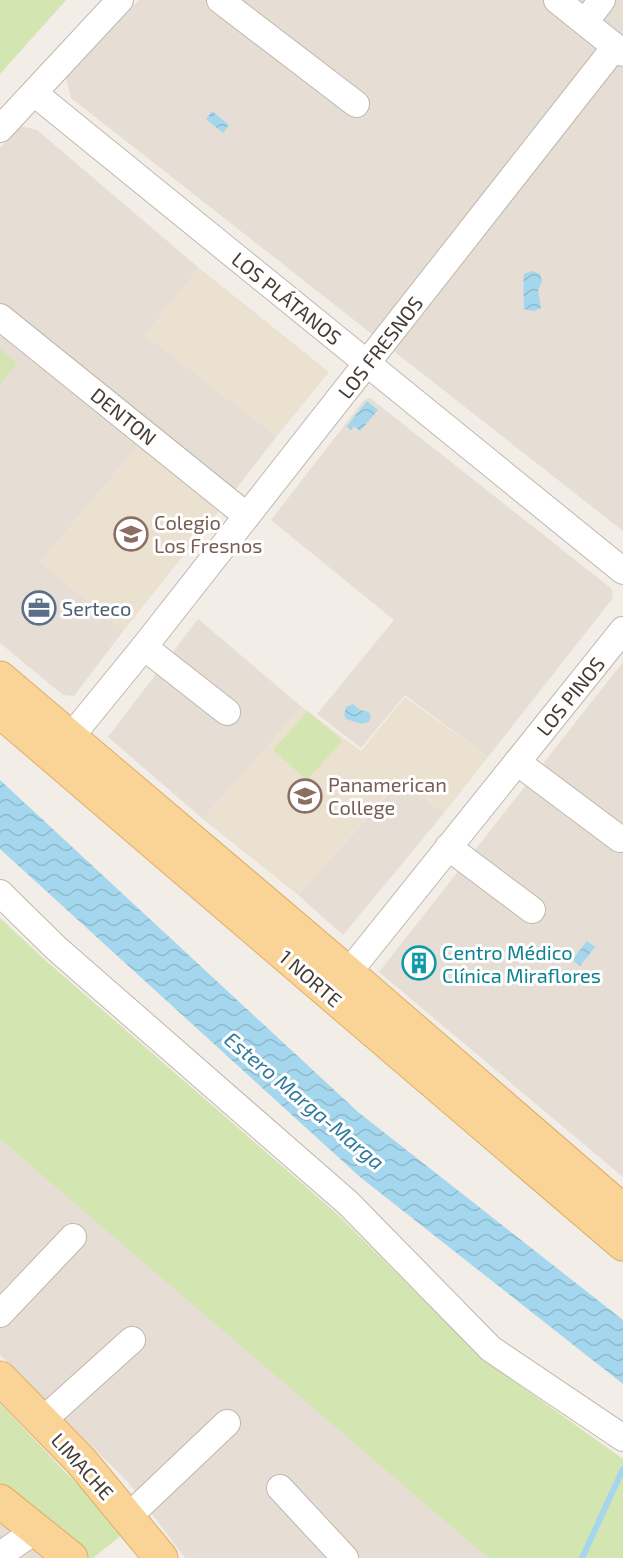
<svg xmlns="http://www.w3.org/2000/svg" width="623" height="1558" font-family="'Exo 2',sans-serif">
<defs>
<pattern id="water-waves" width="16" height="10" patternUnits="userSpaceOnUse" patternTransform="scale(1.5)"><rect width="16" height="10" fill="#a4d7ed"/><path d="M0 5q4-4 8 0t8 0" fill="none" stroke="#8fb9cc"/></pattern>
</defs>
<rect width="100%" height="100%" fill="#f2ede6"/>
<g fill="#e6ded4">
<path d="M139 0H623V531L71 98 66 78Z"/>
<path d="M21 126 37 130 199 268 145 335 277 436 222 507 141 443 40 562 124 630 74 696 63 695 0 643V148Z"/>
<path d="M370 398 612 589 613 598 488 757 405 695 361 748 317 714 394 620 271 520 364 400Z"/>
<path d="M198 619 302 707 203 819 108 737Z"/>
<path d="M623 662V1177L379 972Z"/>
<path d="M401 780 444 813 343 935 298 895Z"/>
<path d="M0 1139 166 1280 488 1558H185L128 1482 0 1355Z"/>
<path d="M0 1510 64 1558H0Z"/>
</g>
<g fill="#ebe1d0">
<path d="M199 268 329 372 277 436 145 335Z"/>
<path d="M141 443 222 507 124 630 40 562Z"/>
<path d="M405 697 488 757 444 813 400 780 298 895 203 819 302 707 361 751Z"/>
</g>
<g fill="#d3e5b0">
<path d="M0 0H66L0 74Z"/>
<path d="M0 349 17 363 0 384Z"/>
<path d="M308 711 342 741 307 780 273 750Z"/>
<path d="M0 918 45 960 336 1213 483 1359 623 1459V1558H488L0 1139Z"/>
<path d="M0 1404 124 1533 93 1558H89L73 1542 0 1485Z"/>
</g>
<g fill="url(#water-waves)">
<path d="M212 111 229 125 223 133 206 119Z"/>
<path d="M532 271 540 274 542 281 538 291 541 308 534 311 524 309C524 306 523 277 524 274Z"/>
<path d="M367 401 378 410 360 431 354 426 351 430 347 426Z"/>
<path d="M353 704 360 710 369 712 371 717 369 722 361 724 346 719 344 715 346 707Z"/>
<path d="M0 780 358 1112 623 1320V1384L360 1177 0 849Z"/>
<path d="M587 941 595 947 580 966 572 960Z"/>
</g>
<g fill="none" stroke-linecap="round" stroke-linejoin="round">
<path stroke="#a4d7ed" stroke-width="6" d="M582 1558 623 1469"/>
<g stroke="#c0b7ac" stroke-width="28">
<g id="street">
<path d="M220 0 356 104"/>
<path d="M557 0 623 53"/>
<path d="M585 22 602 0"/>
<path d="M34 93 623 571"/>
<path d="M0 129 120 0"/>
<path d="M0 317 247 516"/>
<path d="M144 647 227 712"/>
<path d="M69 739 144 647 615 47"/>
<path d="M517 762 620 839"/>
<path d="M448 847 532 910"/>
<path d="M0 893 56 948 348 1203 491 1349 623 1438"/>
<path d="M348 973 623 630"/>
<path d="M0 1314 73 1237"/>
<path d="M42 1421 132 1340"/>
<path d="M280 1488 345 1558"/>
<path d="M128 1517 227 1423"/>
<path d="M0 1555 36 1530"/>
</g>
</g>
<g stroke="#dfae67" stroke-width="35">
<g id="primary">
<path d="M0 678 348 973 623 1211"/>
<path d="M0 711 623 1244"/>
<path d="M0 1378 81 1461 161 1558"/>
<path d="M0 1501 71 1558"/>
</g>
</g>
<use href="#street" stroke="#fff" stroke-width="26"/>
<use href="#primary" stroke="#fad396" stroke-width="33"/>
</g>
<defs>
<g id="school-ring" transform="scale(1.725)"><circle r="9.5" fill="#fff" stroke="#8d6e63" stroke-width="1.5"/><path d="M0-5L7-2L0 1L-7-2ZM-4 1L0 2.5L4 1V4Q0 6-4 4Z" fill="#8d6e63"/></g>
<g id="office-ring" transform="scale(1.725)"><circle r="9.5" fill="#fff" stroke="#5c6f8a" stroke-width="1.5"/><path d="M-6-3h4V-5.5h4V-3h4V5H-6ZM-1-4.5V-3h2v-1.5ZM-6 0V1H6V0Z" fill="#5c6f8a"/></g>
<g id="building-ring" transform="scale(1.725)"><circle r="9.5" fill="#fff" stroke="#0f9aa8" stroke-width="1.5"/><path d="M-4-6H4V6H1V3H-1V6H-4ZM-2.5-4.3h1.7v1.8h-1.7ZM.8-4.3h1.7v1.8H.8ZM-2.5-1h1.7V.8h-1.7ZM.8-1h1.7V.8H.8Z" fill="#0f9aa8"/></g>
</defs>
<g fill-rule="evenodd">
<use href="#school-ring" x="131" y="534"/>
<use href="#office-ring" x="39" y="608"/>
<use href="#school-ring" x="305" y="796"/>
<use href="#building-ring" x="419" y="963"/>
</g>
<g text-anchor="middle" dominant-baseline="central" stroke-width="6" stroke-linejoin="round" paint-order="stroke">
<g font-size="20" fill="#453d35" stroke="#fff">
<text transform="translate(287 298) rotate(39)">LOS PLÁTANOS</text>
<text transform="translate(380 347) rotate(-52)">LOS FRESNOS</text>
<text transform="translate(124 416) rotate(39)">DENTON</text>
<text transform="translate(570 696) rotate(-51)">LOS PINOS</text>
<text transform="translate(311 978) rotate(41)">1 NORTE</text>
<text transform="translate(83 1466) rotate(48)">LIMACHE</text>
</g>
<g font-size="20" fill="#785e54" stroke="#fff" text-anchor="start">
<text x="154" y="522">Colegio<tspan x="154" dy="23">Los Fresnos</tspan></text>
<text x="328" y="784">Panamerican<tspan x="328" dy="23">College</tspan></text>
</g>
<g font-size="20" fill="#4e5e75" stroke="#fff" text-anchor="start">
<text x="62" y="608">Serteco</text>
</g>
<g font-size="20" fill="#0d838f" stroke="#fff" text-anchor="start">
<text x="442" y="952">Centro Médico<tspan x="442" dy="23">Clínica Miraflores</tspan></text>
</g>
<g font-size="21" font-style="italic" fill="#307a9c" stroke="#fff">
<text transform="translate(305 1100) rotate(40)">Estero Marga-Marga</text>
</g>
</g>
</svg>
